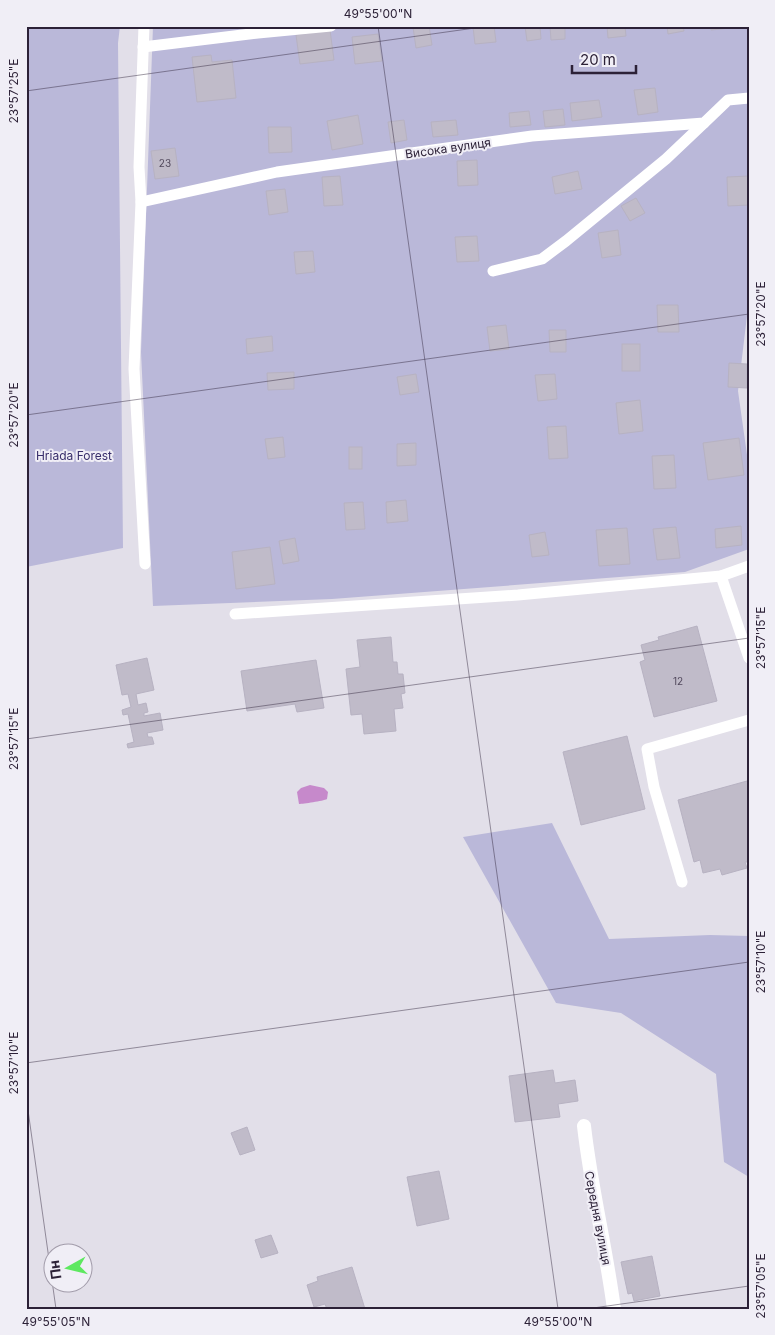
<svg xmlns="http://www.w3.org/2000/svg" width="775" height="1335" font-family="Inter,sans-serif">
<rect width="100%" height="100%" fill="#e2dfe9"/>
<g fill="#bab8d9">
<path d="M26 26H120L118 43 123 548 26 567Z"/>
<path d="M153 26H749V299L738 391 749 469V549L685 572 332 599 153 606 141 352Z"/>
<path d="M552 823 609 939 710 935 749 936V1177L724 1162 716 1074 621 1013 556 1003 463 837Z"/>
</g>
<path fill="#c689cb" d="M310 785 324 788 328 792 327 799C323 801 303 804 299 804L297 792 301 788Z"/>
<g fill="#c0bbc9" stroke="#b7b2c2">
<path d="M429 26 432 45 416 48 413 27Z"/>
<path d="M494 26 496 42 475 44 473 27Z"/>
<path d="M525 26H540L541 39 527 41Z"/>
<path d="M550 26H565V39L551 40Z"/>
<path d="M607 26H625L626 36 608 38Z"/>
<path d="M667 26H683L684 31 668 34Z"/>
<path d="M711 26H730V28L711 30Z"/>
<path d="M330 30 334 60 300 64 296 35Z"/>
<path d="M378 34 382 61 355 64 352 37Z"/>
<path d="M211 55 212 62 232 60 236 98 197 102 192 57Z"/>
<path d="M655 88 658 112 638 115 634 90Z"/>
<path d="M599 100 602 117 572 121 570 103Z"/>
<path d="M563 109 565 125 545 127 543 111Z"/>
<path d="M529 111 531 125 510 127 509 113Z"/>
<path d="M358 115 363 144 332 150 327 121Z"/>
<path d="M404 120 407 140 391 143 388 122Z"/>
<path d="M456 120 458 135 433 137 431 122Z"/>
<path d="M268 127H291L292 152 269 153Z"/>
<path d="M175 148 179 176 155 179 151 151Z"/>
<path d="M477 160 478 185 458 186 457 161Z"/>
<path d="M578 171 582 189 555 194 552 177Z"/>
<path d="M340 176 343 205 324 206 322 177Z"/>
<path d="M749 176V205L728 206 727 177Z"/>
<path d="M285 189 288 212 269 215 266 191Z"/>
<path d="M636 198 645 213 630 221 621 206Z"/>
<path d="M618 230 621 255 602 258 598 233Z"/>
<path d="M477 236 479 261 457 262 455 237Z"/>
<path d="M313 251 315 272 296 274 294 252Z"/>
<path d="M657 305H678L679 332H658Z"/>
<path d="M506 325 509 349 490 351 487 327Z"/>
<path d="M549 330H566V352H550Z"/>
<path d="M272 336 273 351 247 354 246 339Z"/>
<rect x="622" y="344" width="18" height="27"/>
<path d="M729 363 747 364V388L728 387Z"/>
<path d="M294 372V389L268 390 267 373Z"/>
<path d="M416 374 419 392 400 395 397 377Z"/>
<path d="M555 374 557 399 538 401 535 375Z"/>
<path d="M640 400 643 431 619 434 616 403Z"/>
<path d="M566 426 568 458 549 459 547 427Z"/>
<path d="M283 437 285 457 268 459 265 439Z"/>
<path d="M739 438 744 475 708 480 703 443Z"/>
<path d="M416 443V465L397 466V444Z"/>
<rect x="349" y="447" width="13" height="22"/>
<path d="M674 455 676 488 654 489 652 456Z"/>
<path d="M406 500 408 521 387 523 386 502Z"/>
<path d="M363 502 365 529 346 530 344 503Z"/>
<path d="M741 526 742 545 716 548 715 529Z"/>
<path d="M676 527 680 558 657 560 653 529Z"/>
<path d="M627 528 630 564 599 566 596 530Z"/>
<path d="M545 532 549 555 532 557 529 535Z"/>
<path d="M295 538 299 561 283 564 279 541Z"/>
<path d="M270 547 275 584 236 589 232 552Z"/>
<path d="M697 626 717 701 654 717 640 662 645 660 641 645 659 640 658 637Z"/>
<path d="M391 637 393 662H397L398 674H403L405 693 401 694 403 708 394 709 396 731 364 734 362 714 351 715 346 669 360 667 357 640Z"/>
<path d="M147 658 154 690 136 694 138 705 146 703 148 712 144 713V716L160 713 163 730 147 733 148 737H152L154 744 128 748 127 744 134 742 128 714 123 715 122 710 131 707 128 694 122 695 116 665Z"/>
<path d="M316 660 324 708 297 712 295 704 247 711 241 671Z"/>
<path d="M627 736 645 809 581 825 563 752Z"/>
<path d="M747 781 749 787V862H745L747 868 722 875 720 869 703 873 700 860 694 862 678 800Z"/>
<path d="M553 1070 555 1083 575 1080 578 1101 558 1104 560 1117 515 1122 509 1076Z"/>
<path d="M247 1127 255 1150 240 1155 231 1133Z"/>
<path d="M439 1171 449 1219 417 1226 407 1177Z"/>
<path d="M271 1235 278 1253 261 1258 255 1240Z"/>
<path d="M652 1256 660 1296 634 1301 632 1293 628 1294 621 1262Z"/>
<path d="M352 1267 365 1309H327L325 1304 314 1307 307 1285 318 1281 317 1277Z"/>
</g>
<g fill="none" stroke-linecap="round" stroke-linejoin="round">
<g stroke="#fff" stroke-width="11">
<path d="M144 26 139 167 141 202 134 369 145 564"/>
<path d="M143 47 258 33 331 26"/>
<path d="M141 202 277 172 532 136 704 123 728 100 749 98"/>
<path d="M493 271 542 259 566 241 666 159 704 123"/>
<path d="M721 576 749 658"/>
<path d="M235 614 518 595 721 576 749 566"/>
<path d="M682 882 654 787 647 749 749 720"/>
</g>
<path stroke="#fff" stroke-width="14" d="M584 1126C591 1188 606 1248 614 1309"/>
</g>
<path fill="none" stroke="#2c2137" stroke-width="1" stroke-opacity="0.45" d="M378 26 558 1309M26 91 489 26M26 415 749 314M26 739 749 638M26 1063 749 962M26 1096 56 1309M586 1309 749 1286"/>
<g text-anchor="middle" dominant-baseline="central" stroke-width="4" stroke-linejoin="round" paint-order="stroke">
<g font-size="10" fill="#51485c">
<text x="165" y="163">23</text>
<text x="678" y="681">12</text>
</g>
<g font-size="12" fill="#2c2137" stroke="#f0eef6">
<text transform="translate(448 148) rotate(-8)">Висока вулиця</text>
<text transform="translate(598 1218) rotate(79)">Середня вулиця</text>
</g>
<g font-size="12" fill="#382e6b" stroke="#f0eef6">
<text x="74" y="455">Hriada Forest</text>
</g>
</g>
<rect width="775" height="1335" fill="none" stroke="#f0eef6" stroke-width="55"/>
<g transform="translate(68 1268) rotate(262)"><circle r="24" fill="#f0eef6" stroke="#a29caa"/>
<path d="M0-4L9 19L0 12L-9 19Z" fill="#5de860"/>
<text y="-8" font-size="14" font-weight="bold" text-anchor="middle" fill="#2c2137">Пн</text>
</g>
<path d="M572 65v8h64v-8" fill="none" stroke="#2c2137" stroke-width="2.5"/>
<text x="580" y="65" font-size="15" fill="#2c2137" stroke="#f0eef6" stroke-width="4" paint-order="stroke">20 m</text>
<rect x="28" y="28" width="720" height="1280" fill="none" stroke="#2c2137" stroke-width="2"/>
<g font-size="12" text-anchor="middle" fill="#2c2137">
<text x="378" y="18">49°55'00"N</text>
<text transform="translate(14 91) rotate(-90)" y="4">23°57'25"E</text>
<text transform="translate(761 314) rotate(-90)" y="4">23°57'20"E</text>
<text transform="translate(14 415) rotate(-90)" y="4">23°57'20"E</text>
<text transform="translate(761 638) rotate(-90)" y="4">23°57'15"E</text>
<text transform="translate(14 739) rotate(-90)" y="4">23°57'15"E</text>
<text transform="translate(761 962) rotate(-90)" y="4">23°57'10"E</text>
<text transform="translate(14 1063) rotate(-90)" y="4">23°57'10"E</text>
<text transform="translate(761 1286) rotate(-90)" y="4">23°57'05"E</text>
<text x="56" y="1326">49°55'05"N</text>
<text x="558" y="1326">49°55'00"N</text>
</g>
</svg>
